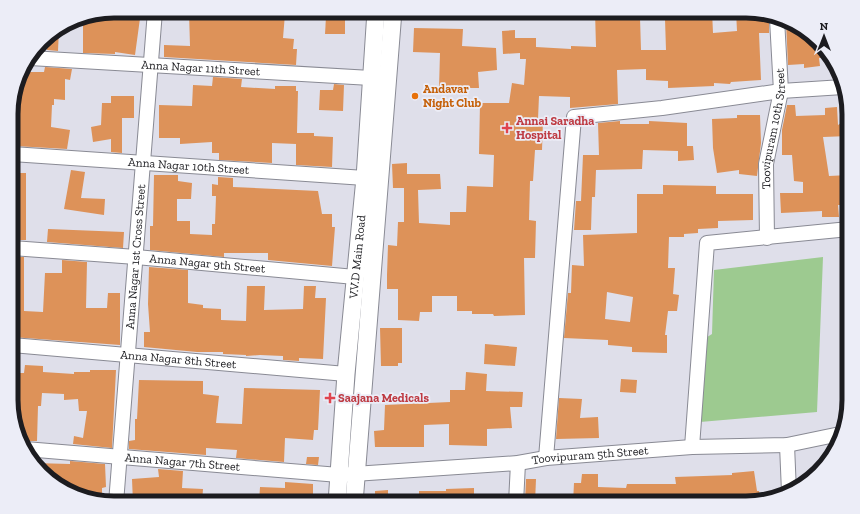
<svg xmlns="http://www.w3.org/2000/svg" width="860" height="514" font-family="'Zilla Slab',serif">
<rect width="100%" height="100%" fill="#dfdfea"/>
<path fill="#9dca90" d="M823 257 817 412 700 422 704 339 712 334 714 270Z"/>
<g fill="#dd9259" fill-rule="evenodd">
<path d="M124 11H141L135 55 115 52V54L83 53V18L100 17 101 14 123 17Z"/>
<path d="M232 11 285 14 283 38 294 39 293 49H297L296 65 164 57V45L190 46 189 12 232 14Z"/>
<path d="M595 11H620V19L640 18 641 50H666L665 19 689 18V11H712L713 33 737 31 736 11H747L769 17V33H759L761 80 731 82 730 84 714 83V86L668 88V81L646 80V69L617 70 618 104 570 108V97L539 96 538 119H543L542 150H535L533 181H530L529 220 536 221 535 258H524L525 315 494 316 493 314H472V311H457V296H432V312H420L419 321 398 320V289H387V275L388 245 397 246 398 222H404V188H393L392 164 407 163V174H440L441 189 418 190 419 223 450 225V212H466L467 186 493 187 494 155 479 154 480 103H509L512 83 524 85 526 59H520V53L503 54 502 31 515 30V38H536V47L571 49V46L596 47Z"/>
<path d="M326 17 345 18V34H325Z"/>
<path d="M786 22 798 25 831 58H819L820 66 804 68V64L788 65Z"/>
<path d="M59 28 58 51 47 50V36Z"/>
<path d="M414 28 463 29 462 46 496 48 497 70 478 72 479 88H439L440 53 413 52Z"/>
<path d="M45 67 72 69 70 80 65 79V100L54 99V105H52L51 127 70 130 67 149 15 146V89L19 78 26 77V72H44Z"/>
<path d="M213 77 242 79 241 87 275 89V86H296V91H298L297 133H314V136L333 137 332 167 296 165V144L272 143V163L219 160V153H212V142L180 144V138H159V105L192 106 193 85 212 86Z"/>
<path d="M334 84 344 85 343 111 319 110 320 90H333Z"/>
<path d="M111 96H134V118H122V153L111 152V139L93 142 91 127 101 125 102 103H111Z"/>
<path d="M787 105H795L796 116 825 115V108L837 107 838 125 849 118V136L823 137 829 176 849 175V205H838L839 217H822V211L781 213 780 193H803V182L794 181 792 155H782V130Z"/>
<path d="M737 115H760L761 143 757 176 739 174V170L717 173 713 148 712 119 737 118Z"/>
<path d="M620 121V124H649V121L687 123V146H693L694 160 678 161V151L643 150 642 169 596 170 595 197H592L591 230H574L576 201H581L583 155H599L598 123Z"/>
<path d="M71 170 85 172 81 198 105 199 104 215 64 209Z"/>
<rect x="12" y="173" width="14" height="67"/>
<path d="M154 175H178V181L192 183 191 199H177V221H190V234L212 235V224H215L216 196H212V184L218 185V177L233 178V187L318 191 322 214H332V227H335L332 266 268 260V253H224V257L150 250V226H153Z"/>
<path d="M663 185 716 186V194H753V220L718 221V228L698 229V233L684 234V237H669L668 268H675L673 294 679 295 677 311H668L665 335H667V353L632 352V347L608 345V340L564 338 568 293H571L572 265 584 266 583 235 637 233V194H663ZM607 292 633 297 630 322 605 319Z"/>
<path d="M48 229 124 232 123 248 47 242Z"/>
<path d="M12 257H24V311L43 312 45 273H62V260L87 262 86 308H107L108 293H120V345L12 337Z"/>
<path d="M149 267 188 270V303L203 305V308L221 309V320L246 321 247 286H265L264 310 303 309 304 286H316L315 298H326L323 359 299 358V361L283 360V356L260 355 246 356V355L223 354V352H197L144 347V332H150L148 304Z"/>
<path d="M380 328H402V363H398V366H381Z"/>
<path d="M485 344 517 347 515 366 484 364Z"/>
<path d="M25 365 43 366V372L74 374V372H90V370H116L112 448 73 444 74 436 83 438 87 411H79L78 399 64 400V394L42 393 41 406H38L37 441H22L20 435V405H14L15 373H24Z"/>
<path d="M466 372 487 374 486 391 523 392 522 407H510L512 428 487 429V446L449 445V424L424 425V447H375L374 431 384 430 385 405 450 402V390H465Z"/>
<path d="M621 379 637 380 636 393 620 392Z"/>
<path d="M139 380 203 381V394L219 396 216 423 242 424 244 388 320 390 318 430H314L313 440 285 438 284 462 236 458 237 450 206 448V455L129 449V441L135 440V419H137Z"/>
<path d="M559 398 582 399 580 418 598 417 599 438 556 439Z"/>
<path d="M307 457H319L318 465 306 464Z"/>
<path d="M70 461 105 464 106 487 102 488V500L82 494 81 489 60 487 34 463 70 464Z"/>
<path d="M158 469 183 471 182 488 203 489 202 503H133L132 479 159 477Z"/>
<path d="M754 471 757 491H759L761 500 753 503H573L574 483H581L582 474H598V487L626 488 627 484H676L675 477 732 475V473Z"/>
<path d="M526 479H536L535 503H525Z"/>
<path d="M285 482 313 484V503H259L260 487 285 488Z"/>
<path d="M474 488V502H419V491H446V489Z"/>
<path d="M388 490V503H375V491Z"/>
</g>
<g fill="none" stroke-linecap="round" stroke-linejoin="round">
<g stroke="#898a94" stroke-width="16">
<g id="minor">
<path id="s1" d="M30 58 371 78"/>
<path id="s2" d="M12 154 365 178"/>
<path id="s3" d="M767 238 766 164 781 91 777 19"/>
<path id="s4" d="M12 248 136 257 355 277"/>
<path id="s5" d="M12 345 346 374"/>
<path d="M787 445 789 492"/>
<path d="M692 447 707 243 849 229"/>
<path id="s6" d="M25 449 339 475 518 463 546 458 692 447 787 445 840 434"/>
<path d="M546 458 574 117 662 108 781 91 843 87"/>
<path id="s7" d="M116 503 155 11"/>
<path d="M516 503 518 463"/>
</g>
</g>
<g stroke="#898a94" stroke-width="19">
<g id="major">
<path id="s8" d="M337 503 346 374 365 178 376 11"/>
<path d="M354 503 393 11"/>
</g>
</g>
<use href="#minor" stroke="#fff" stroke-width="14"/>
<use href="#major" stroke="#fff" stroke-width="17"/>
</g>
<circle fill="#e8710a" stroke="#ecedf7" stroke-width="1.5" cx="415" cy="96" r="4"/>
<g fill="#e0444e" stroke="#ecedf7" stroke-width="1.5">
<path d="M505 122h4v4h4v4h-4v4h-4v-4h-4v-4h4z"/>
<path d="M328 392h4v4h4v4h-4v4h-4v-4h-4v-4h4z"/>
</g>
<g text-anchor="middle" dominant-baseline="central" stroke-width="3.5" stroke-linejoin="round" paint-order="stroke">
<g font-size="12" fill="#1c1c20" stroke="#ecedf7">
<text stroke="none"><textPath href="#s1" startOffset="171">Anna Nagar 11th Street</textPath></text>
<text stroke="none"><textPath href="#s3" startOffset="110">Toovipuram 10th Street</textPath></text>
<text stroke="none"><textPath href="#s2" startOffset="177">Anna Nagar 10th Street</textPath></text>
<text stroke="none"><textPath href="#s7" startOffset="247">Anna Nagar 1st Cross Street</textPath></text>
<text stroke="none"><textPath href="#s8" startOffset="247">V.V.D Main Road</textPath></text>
<text stroke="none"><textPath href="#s4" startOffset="196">Anna Nagar 9th Street</textPath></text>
<text stroke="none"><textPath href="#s5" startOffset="167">Anna Nagar 8th Street</textPath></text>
<text stroke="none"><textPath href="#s6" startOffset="567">Toovipuram 5th Street</textPath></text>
<text stroke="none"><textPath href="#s6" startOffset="158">Anna Nagar 7th Street</textPath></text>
</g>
<g font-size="12" font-weight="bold" fill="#c56008" stroke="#ecedf7" text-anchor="start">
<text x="423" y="89">Andavar<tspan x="423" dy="14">Night Club</tspan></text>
</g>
<g font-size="12" font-weight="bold" fill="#be3a42" stroke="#ecedf7" text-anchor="start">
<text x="516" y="121">Annai Saradha<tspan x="516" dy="14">Hospital</tspan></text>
<text x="338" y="398">Saajana Medicals</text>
</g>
</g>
<path d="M0 0H860V514H0ZM114 18H746A96 96 0 0 1 842 114V400A96 96 0 0 1 746 496H114A96 96 0 0 1 18 400V114A96 96 0 0 1 114 18Z" fill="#ecedf7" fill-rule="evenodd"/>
<path fill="none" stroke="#1c1c20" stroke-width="5" d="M114 18H746A96 96 0 0 1 842 114V400A96 96 0 0 1 746 496H114A96 96 0 0 1 18 400V114A96 96 0 0 1 114 18Z"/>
<g transform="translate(824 36)" stroke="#ecedf7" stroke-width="3" paint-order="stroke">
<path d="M0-3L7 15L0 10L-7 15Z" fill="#1c1c20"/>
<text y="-6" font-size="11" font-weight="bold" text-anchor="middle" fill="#1c1c20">N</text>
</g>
</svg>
